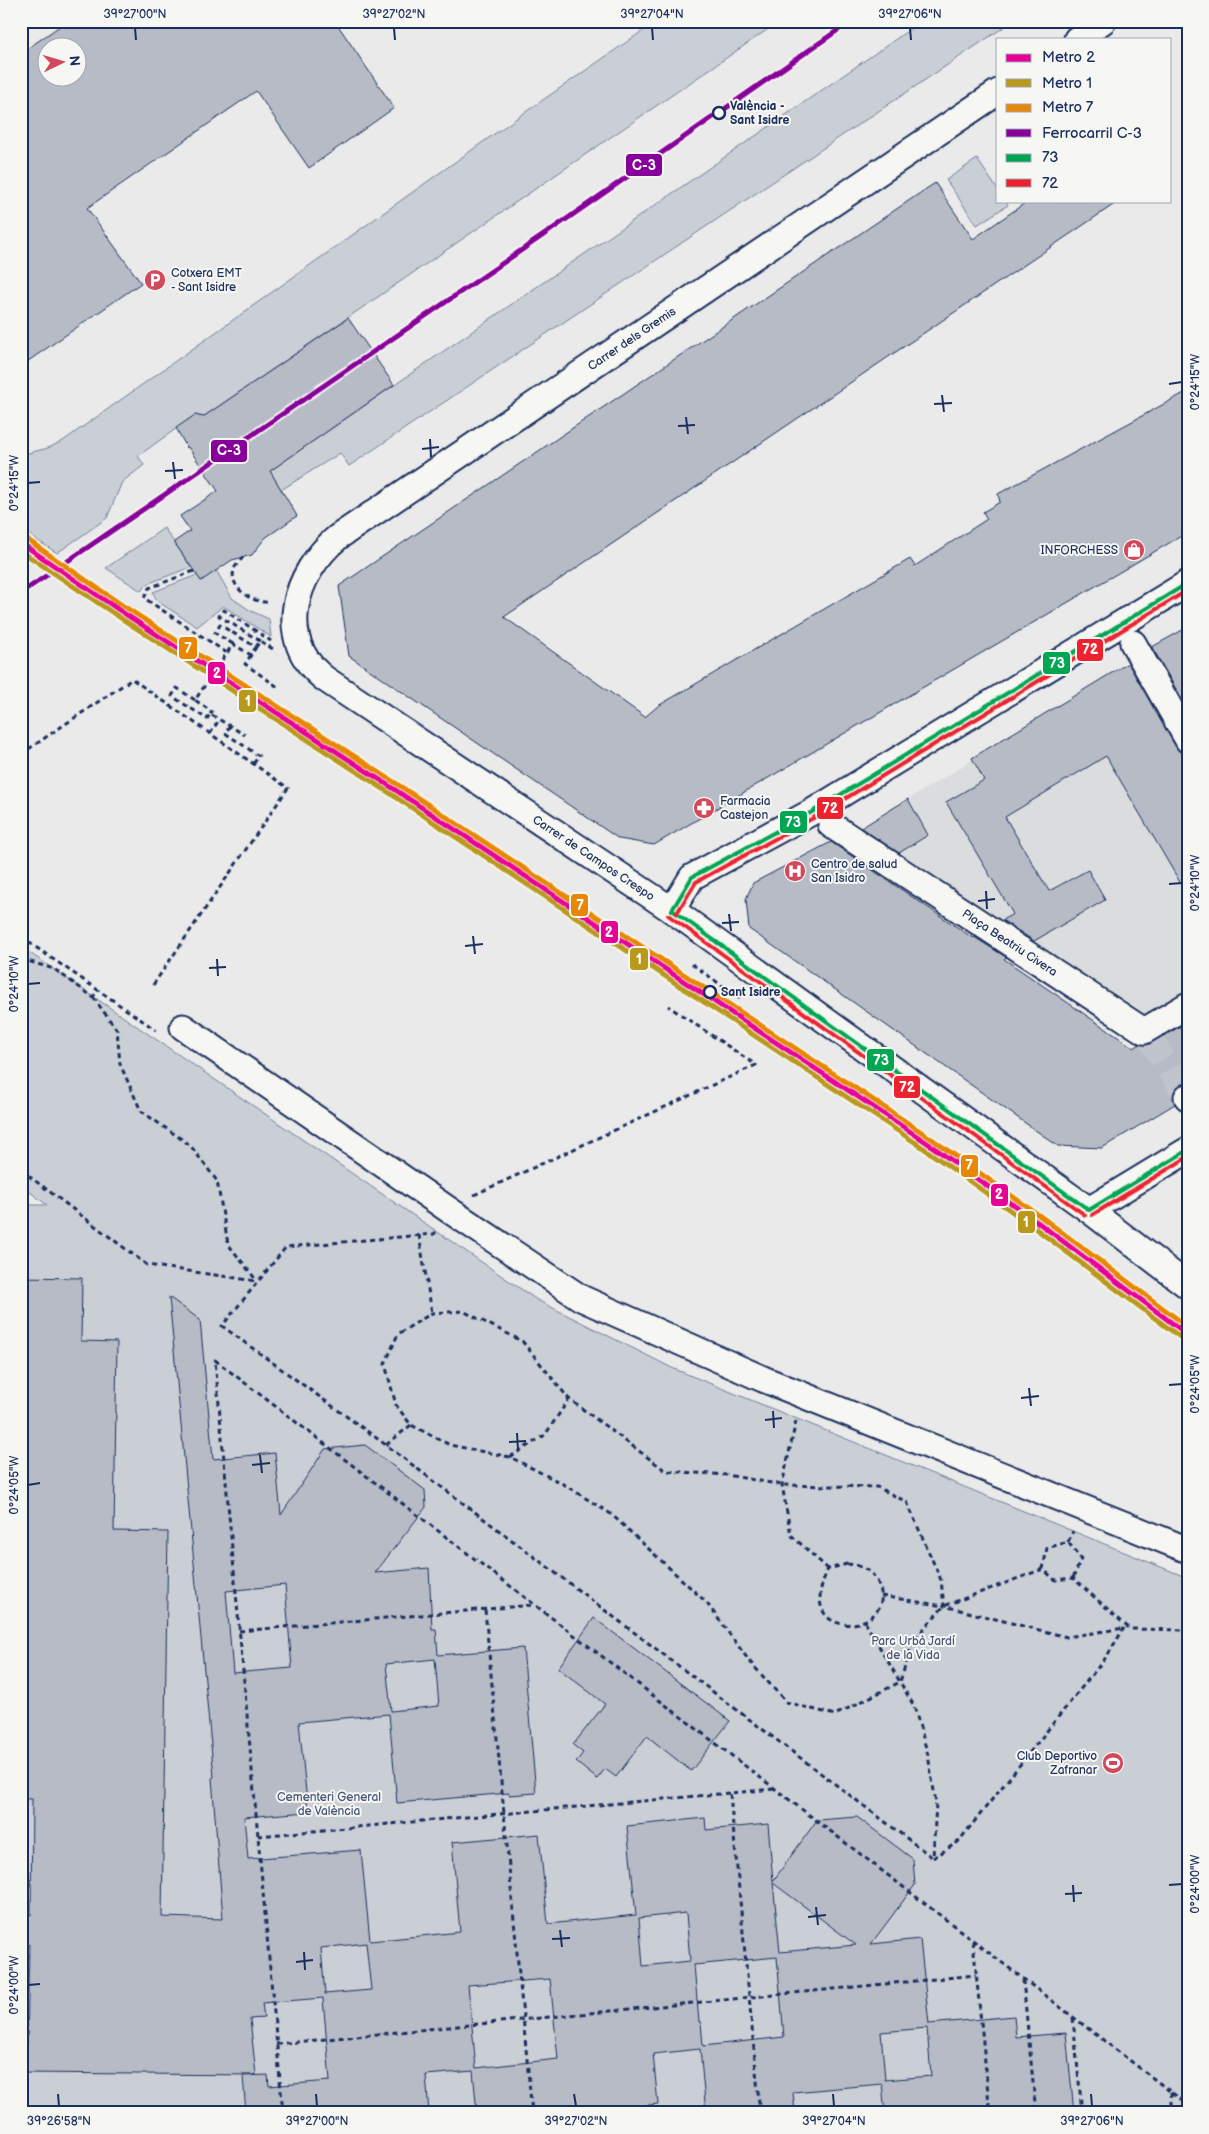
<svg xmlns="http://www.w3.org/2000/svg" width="1209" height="2134" font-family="'Balsamiq Sans',sans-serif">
<rect width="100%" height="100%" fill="#e9eae9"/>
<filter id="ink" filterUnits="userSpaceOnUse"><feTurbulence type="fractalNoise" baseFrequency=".02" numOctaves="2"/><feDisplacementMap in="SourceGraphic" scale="10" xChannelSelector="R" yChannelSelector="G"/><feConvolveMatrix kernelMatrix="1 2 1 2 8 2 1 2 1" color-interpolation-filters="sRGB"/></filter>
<g filter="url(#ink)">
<path fill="#dadcde" d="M1130 663 1188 762V988L1143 1016 1028 945 899 853 865 826Z"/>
<g fill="#caced5" stroke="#727e9a">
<path d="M657 21H780L203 417 195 415 138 456 144 465 122 482 107 518 57 553 21 530V455L48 448 63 441 514 120Z"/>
<path d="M922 21H1013L349 466 340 453 281 490 270 471Z"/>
<path d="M977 159 998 190V201H1005L1008 205 977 225 946 180Z"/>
<path d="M164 528 191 567 147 584 141 591 106 568Z"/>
<path d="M216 570 232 598 251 611 269 619 271 637 223 606 197 627 157 601 153 592 197 575 201 581Z"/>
<path d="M21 947 537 1300 672 1368 1188 1578V2113H21V1205H47L21 1185Z"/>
</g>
<g fill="#b6bbc6" stroke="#1b2f5e" fill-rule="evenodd">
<path d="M67 21H335L394 108 309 168 256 91 87 208 141 283 21 366V53ZM48 48H78V78H48Z"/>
<path d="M935 183 973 239 1028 201H1119L504 617 645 717 658 706 910 559 915 566 987 519 983 512 1000 502 998 494 1188 391V532L654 845 619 839 349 656 339 586Z"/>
<path d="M348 318 394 385 270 471 297 516 265 538 252 555 232 560 201 581 174 542 190 531 180 516 218 491 188 447 187 448 176 428 195 415 203 417Z"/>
<path d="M1188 627V710L1152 647Z"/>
<path d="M1128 663 1176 747 1181 753 1188 754V896L1106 756 1005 817 1049 891 1088 870 1105 900 1034 941 1002 920 1013 914 946 802 984 780 972 758Z"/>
<path d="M908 799 928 835 899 853 861 828Z"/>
<path d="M831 842 973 938 974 937 1006 957 1004 959 1134 1048 1140 1044 1151 1043 1188 1022V1083L1177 1087 1173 1094 1175 1104 1102 1148 1058 1146 749 929 746 899 753 883Z"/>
<path d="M21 1277 82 1278 81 1341 117 1342 114 1531 168 1532 162 1917 223 1919 212 1778 214 1777 169 1297 200 1320 213 1459 275 1453 281 1515 325 1449 365 1445 425 1490 426 1507 375 1573 429 1568 432 1629H436L438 1655 523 1648 536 1793 509 1795V1793L397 1803 389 1714 299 1722 308 1812 244 1817 248 1859 361 1850 370 1941 460 1932 452 1842 539 1834 548 1924 636 1915 627 1826 705 1818 706 1830 768 1824 773 1881 817 1820 857 1817 913 1859 915 1885 871 1944 920 1939 929 2024 1014 2016 1016 2037 1066 2033 1074 2113H885L882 2084 793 2092 795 2113H706L700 2049 653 2054 658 2104 565 2113H477L473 2071 426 2075 429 2113H246L243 2076 268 2075 269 2086 330 2081 323 1998 262 2003 264 2018 250 2019 256 2075 21 2073V2045H27L29 1944H21L22 1915H31L32 1799H21ZM285 1585 292 1668 233 1673 226 1591ZM435 1659 439 1706 391 1711 386 1664ZM773 1883 856 1945 780 1952ZM686 1913 690 1961 643 1966 639 1918ZM366 1943 371 1990 325 1994 321 1948ZM777 1957 784 2037 703 2046 701 2022H699L694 1965ZM550 1979 558 2059 476 2068 468 1985ZM927 2028 931 2076 885 2080 881 2032Z"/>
<path d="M594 1618 730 1721 691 1771 647 1736 616 1777 605 1769 597 1779 576 1762 583 1753 573 1745 605 1704 558 1668Z"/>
</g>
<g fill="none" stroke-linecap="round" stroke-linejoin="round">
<path stroke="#c0c5cd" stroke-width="25" stroke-dasharray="25 12" stroke-linecap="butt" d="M1150 1038 1187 1097"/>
<g stroke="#1b2f5e" stroke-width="29">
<g id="street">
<path d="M1077 39 1103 21"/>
<path id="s1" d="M998 92 338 537C294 573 274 640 325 679L672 910 1089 1210 1188 1286"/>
<path d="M1133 643 1188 740"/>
<path id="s2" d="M831 825 1144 1031 1188 1005"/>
<path d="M672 910 692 877 812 812 1188 583"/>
<path d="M183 1027 452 1212 581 1298 763 1379 1188 1550"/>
<path d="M1187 1097 1188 1098"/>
<path d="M1089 1210 1188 1150"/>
</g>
</g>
<g stroke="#1b2f5e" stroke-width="3" stroke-dasharray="5 4" stroke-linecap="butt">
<path d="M243 557C241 560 237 564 235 567 226 587 253 604 270 602"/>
<path d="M194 571 149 588 144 598 227 653"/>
<path d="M260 641 219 616 224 610 271 641"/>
<path d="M233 644 215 633 220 625 256 647 260 641 273 649"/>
<path d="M251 655 245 664 278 687"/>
<path d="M195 700 177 688 172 696 207 719 210 714 245 735"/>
<path d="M210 714 212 712 195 700 233 644 251 655 256 647"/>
<path d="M230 726 225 733 259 756 253 764"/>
<path d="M210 734 219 720"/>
<path d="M21 754 132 679 288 788 153 985"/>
<path d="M21 937 156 1030"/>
<path d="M21 959 54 969 93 997 98 990"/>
<path d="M692 964 742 1000"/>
<path d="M93 997 117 1030 120 1064 141 1111 190 1145 217 1181 228 1244 257 1281"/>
<path d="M21 1170 147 1265 256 1281"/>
<path d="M474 1195 756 1065 668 1006"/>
<path d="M436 1232 434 1234 286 1247 222 1326 386 1445 933 1858"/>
<path d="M419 1235 432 1313"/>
<path d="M796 1421 782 1485 791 1535 828 1569"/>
<path d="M386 1445 411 1425"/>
<path d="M510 1457 545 1435 569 1399"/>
<path d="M1068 1542 1073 1531"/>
<path d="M847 1564C861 1565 872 1570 878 1583 902 1634 790 1647 828 1569Z"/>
<path d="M1043 1569 944 1606 913 1641 900 1682 835 1715 786 1702 750 1662 706 1602 611 1514 563 1484 510 1457 450 1445 411 1425 396 1405 385 1364 398 1334 432 1313 463 1311 522 1341 569 1399 666 1471 727 1475 782 1485 877 1487 907 1502 941 1580 944 1606 1067 1637 1124 1628"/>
<path d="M1073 1578 1081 1559 1068 1542 1047 1548 1043 1569 1055 1580 1073 1578 1130 1629 1188 1630"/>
<path d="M881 1596 944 1606"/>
<path d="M485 1610 532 2113"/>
<path d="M865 1622 914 1706 928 1755 936 1803 933 1858"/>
<path d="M239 1631 533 1605"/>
<path d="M730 1794 760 2113"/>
<path d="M258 1836 774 1789"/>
<path d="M933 1858 958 1842 1107 1656 1124 1628"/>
<path d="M973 1941 990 2113"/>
<path d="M1023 1980 1036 2113"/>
<path d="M1073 2018 1082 2113"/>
<path d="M276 2044 976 1975"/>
<path d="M1171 2092 1173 2113"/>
<path d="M283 2113 215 1360 1188 2105"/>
<path d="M1139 2113 1173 2110"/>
</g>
<use href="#street" stroke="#f6f6f2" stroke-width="25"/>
<g stroke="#f6f6f2" stroke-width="8">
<g id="bus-1">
<path d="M672 910 692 877 812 812 1188 583"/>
<path d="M672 910 1089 1210"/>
<path d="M1089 1210 1188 1150"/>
</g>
</g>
<g stroke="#f6f6f2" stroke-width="8">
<g id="bus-2">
<path d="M677 913 696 882 815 817 1188 590"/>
<path d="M668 915 1085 1215"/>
<path d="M1092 1215 1188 1157"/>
</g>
</g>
<use href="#bus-1" stroke="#00a651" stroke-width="4"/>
<use href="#bus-2" stroke="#ed222e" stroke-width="4"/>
<g stroke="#f6f6f2" stroke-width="9">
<path id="rail-1" d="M21 593 548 232 851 21"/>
</g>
<use href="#rail-1" stroke="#870099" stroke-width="5"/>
<g stroke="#f6f6f2" stroke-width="9">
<path id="metro-1" d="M21 543 119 610 391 787 926 1142 1036 1221 1188 1335"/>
</g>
<g stroke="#f6f6f2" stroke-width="9">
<path id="metro-2" d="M21 551 116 615 388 792 922 1147 1032 1226 1184 1340"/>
</g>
<g stroke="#f6f6f2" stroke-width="9">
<path id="metro-3" d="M25 538 122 605 394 782 929 1137 1040 1216 1188 1327"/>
</g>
<use href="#metro-1" stroke="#e70095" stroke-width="5"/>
<use href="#metro-2" stroke="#b9991c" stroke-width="5"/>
<use href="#metro-3" stroke="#e78705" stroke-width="5"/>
</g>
</g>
<path fill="none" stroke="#1b2f5e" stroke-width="2" d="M135 28 136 40M394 28 395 40M652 28 653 40M910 28 911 40M1169 384 1182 382M942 395 944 412M934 404 952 403M686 417 688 434M678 426 695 425M430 439 431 457M422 449 439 447M173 462 175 479M165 471 183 470M28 483 40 482M1169 884 1182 883M986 891 987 909M978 901 995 899M729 914 731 931M722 923 739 922M473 936 475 954M465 946 483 944M217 959 218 976M209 968 226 967M28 984 40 983M1169 1385 1182 1384M1029 1388 1031 1406M1021 1398 1039 1396M773 1411 774 1428M765 1420 782 1418M517 1433 518 1450M509 1442 526 1441M260 1455 262 1473M252 1465 270 1463M28 1485 40 1483M1073 1885 1074 1902M1169 1885 1182 1884M1065 1894 1082 1893M816 1907 818 1925M808 1917 826 1915M560 1930 562 1947M552 1939 570 1938M304 1952 305 1970M296 1962 313 1960M28 1985 40 1984M58 2094 59 2106M316 2094 317 2106M574 2094 576 2106M833 2094 834 2106M1091 2094 1092 2106"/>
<defs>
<g id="parking-disc" transform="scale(1.125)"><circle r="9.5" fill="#d1495b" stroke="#f6f6f2"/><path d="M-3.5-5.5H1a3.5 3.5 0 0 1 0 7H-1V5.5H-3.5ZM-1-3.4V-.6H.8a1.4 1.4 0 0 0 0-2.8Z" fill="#fff"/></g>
<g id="shop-disc" transform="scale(1.125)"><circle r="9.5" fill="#d1495b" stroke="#f6f6f2"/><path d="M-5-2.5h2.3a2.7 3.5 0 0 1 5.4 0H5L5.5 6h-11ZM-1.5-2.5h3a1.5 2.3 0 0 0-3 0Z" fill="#fff"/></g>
<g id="pharmacy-disc" transform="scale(1.125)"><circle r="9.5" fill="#d1495b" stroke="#f6f6f2"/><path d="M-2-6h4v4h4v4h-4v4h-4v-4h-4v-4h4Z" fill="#fff"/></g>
<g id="hospital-disc" transform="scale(1.125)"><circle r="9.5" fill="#d1495b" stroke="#f6f6f2"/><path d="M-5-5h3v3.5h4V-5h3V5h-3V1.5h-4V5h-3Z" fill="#fff"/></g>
<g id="stadium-disc" transform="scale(1.125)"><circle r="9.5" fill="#d1495b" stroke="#f6f6f2"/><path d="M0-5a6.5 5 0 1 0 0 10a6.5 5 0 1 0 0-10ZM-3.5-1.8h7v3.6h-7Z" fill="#fff"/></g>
</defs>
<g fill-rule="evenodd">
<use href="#parking-disc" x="155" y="280"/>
<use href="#shop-disc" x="1134" y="550"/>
<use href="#pharmacy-disc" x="704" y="808"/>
<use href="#hospital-disc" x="795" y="871"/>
<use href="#stadium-disc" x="1113" y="1763"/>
</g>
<g fill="#f6f6f2" stroke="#1b2f5e" stroke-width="2.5">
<circle cx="719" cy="113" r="6"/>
<circle cx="710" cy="992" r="6"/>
</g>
<g text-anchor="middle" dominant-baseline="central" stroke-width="4" stroke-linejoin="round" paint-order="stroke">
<g font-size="12" font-weight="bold" fill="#1b2f5e" stroke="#f6f6f2" text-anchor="start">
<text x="730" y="106">València -<tspan x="730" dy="14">Sant Isidre</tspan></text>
<text x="721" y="992">Sant Isidre</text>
</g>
<g font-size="12" fill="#1b2f5e" stroke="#f6f6f2" text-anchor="start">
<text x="171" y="273">Cotxera EMT<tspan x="171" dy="14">- Sant Isidre</tspan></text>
<text x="1118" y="550" text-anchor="end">INFORCHESS</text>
<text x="720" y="801">Farmacia<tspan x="720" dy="14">Castejon</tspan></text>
<text x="811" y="864">Centro de salud<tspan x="811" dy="14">San Isidro</tspan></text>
<text x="1097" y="1756" text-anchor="end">Club Deportivo<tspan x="1097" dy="14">Zafranar</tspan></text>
</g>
<g font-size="12" fill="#1b2f5e" stroke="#f6f6f2">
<text transform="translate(632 339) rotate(-34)">Carrer dels Gremis</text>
<text stroke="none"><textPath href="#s1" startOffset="1284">Carrer de Campos Crespo</textPath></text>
<text stroke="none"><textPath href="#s2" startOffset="214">Plaça Beatriu Civera</textPath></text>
</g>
<g font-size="12" fill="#47577c" stroke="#f6f6f2">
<text x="913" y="1641">Parc Urbà Jardí<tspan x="913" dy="14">de la Vida</tspan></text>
<text x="329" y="1797">Cementeri General<tspan x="329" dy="14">de València</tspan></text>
</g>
</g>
<g stroke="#f6f6f2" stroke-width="2">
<rect x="625" y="153" width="38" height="24" rx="5" fill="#870099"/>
<rect x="210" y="439" width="38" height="24" rx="5" fill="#870099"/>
<rect x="178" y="636" width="20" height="24" rx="5" fill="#e78705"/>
<rect x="1076" y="638" width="28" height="24" rx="5" fill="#ed222e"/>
<rect x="1042" y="651" width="29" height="24" rx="5" fill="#00a651"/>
<rect x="207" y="661" width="19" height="24" rx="5" fill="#e70095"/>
<rect x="238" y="689" width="19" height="24" rx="5" fill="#b9991c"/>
<rect x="816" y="796" width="28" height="24" rx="5" fill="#ed222e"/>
<rect x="779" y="810" width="29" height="24" rx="5" fill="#00a651"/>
<rect x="570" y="893" width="19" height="24" rx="5" fill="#e78705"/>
<rect x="600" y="920" width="19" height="24" rx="5" fill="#e70095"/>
<rect x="629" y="947" width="20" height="24" rx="5" fill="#b9991c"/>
<rect x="866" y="1048" width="29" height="24" rx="5" fill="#00a651"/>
<rect x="893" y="1075" width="28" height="24" rx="5" fill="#ed222e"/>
<rect x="960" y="1154" width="19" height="24" rx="5" fill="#e78705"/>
<rect x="990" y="1183" width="19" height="24" rx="5" fill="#e70095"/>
<rect x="1017" y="1210" width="19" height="24" rx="5" fill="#b9991c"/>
</g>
<g font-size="14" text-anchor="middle" font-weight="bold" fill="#fff">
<text x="644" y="170">C-3</text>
<text x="229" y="455">C-3</text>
<text x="188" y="653">7</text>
<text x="1090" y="654">72</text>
<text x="1057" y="668">73</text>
<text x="217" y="678">2</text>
<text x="248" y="706">1</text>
<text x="830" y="813">72</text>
<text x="793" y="827">73</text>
<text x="580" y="910">7</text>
<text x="609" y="937">2</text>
<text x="639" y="964">1</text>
<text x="881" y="1065">73</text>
<text x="907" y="1092">72</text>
<text x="969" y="1170">7</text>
<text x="999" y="1199">2</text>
<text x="1026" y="1227">1</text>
</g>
<rect width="1209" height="2134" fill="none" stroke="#f6f6f2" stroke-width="55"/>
<rect x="996" y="38" width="175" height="165" fill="#f6f6f2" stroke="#9ea6b7"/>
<rect x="1006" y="54" width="25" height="8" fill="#e70095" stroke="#9ea6b7"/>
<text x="1042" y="62" font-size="15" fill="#1b2f5e">Metro 2</text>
<rect x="1006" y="79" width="25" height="8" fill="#b9991c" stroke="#9ea6b7"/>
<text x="1042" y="88" font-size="15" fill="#1b2f5e">Metro 1</text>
<rect x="1006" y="104" width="25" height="8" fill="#e78705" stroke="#9ea6b7"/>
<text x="1042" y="112" font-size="15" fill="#1b2f5e">Metro 7</text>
<rect x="1006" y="129" width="25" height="8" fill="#870099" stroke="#9ea6b7"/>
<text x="1042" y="138" font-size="15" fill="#1b2f5e">Ferrocarril C-3</text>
<rect x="1006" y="154" width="25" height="8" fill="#00a651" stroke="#9ea6b7"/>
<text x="1042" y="162" font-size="15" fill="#1b2f5e">73</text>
<rect x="1006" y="179" width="25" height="8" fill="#ed222e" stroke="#9ea6b7"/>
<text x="1042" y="188" font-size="15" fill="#1b2f5e">72</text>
<g transform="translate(62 62) rotate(85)"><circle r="24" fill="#f6f6f2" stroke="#9ea6b7"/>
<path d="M0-4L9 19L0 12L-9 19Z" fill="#d1495b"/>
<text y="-8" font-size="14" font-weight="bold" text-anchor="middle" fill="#1b2f5e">N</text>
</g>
<rect x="28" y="28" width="1154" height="2078" fill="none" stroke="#1b2f5e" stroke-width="2"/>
<g font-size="12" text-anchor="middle" fill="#1b2f5e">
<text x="135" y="18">39°27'00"N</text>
<text x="394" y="18">39°27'02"N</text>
<text x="652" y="18">39°27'04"N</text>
<text x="910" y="18">39°27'06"N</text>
<text transform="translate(1195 382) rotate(-90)" y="4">0°24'15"W</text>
<text transform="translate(14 483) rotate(-90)" y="4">0°24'15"W</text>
<text transform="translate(1195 883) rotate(-90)" y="4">0°24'10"W</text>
<text transform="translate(14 984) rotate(-90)" y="4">0°24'10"W</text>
<text transform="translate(1195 1384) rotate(-90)" y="4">0°24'05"W</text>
<text transform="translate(14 1485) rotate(-90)" y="4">0°24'05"W</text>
<text transform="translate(1195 1884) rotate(-90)" y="4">0°24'00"W</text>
<text transform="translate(14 1985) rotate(-90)" y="4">0°24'00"W</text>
<text x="59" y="2125">39°26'58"N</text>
<text x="317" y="2125">39°27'00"N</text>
<text x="576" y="2125">39°27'02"N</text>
<text x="834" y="2125">39°27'04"N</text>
<text x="1092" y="2125">39°27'06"N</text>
</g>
</svg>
